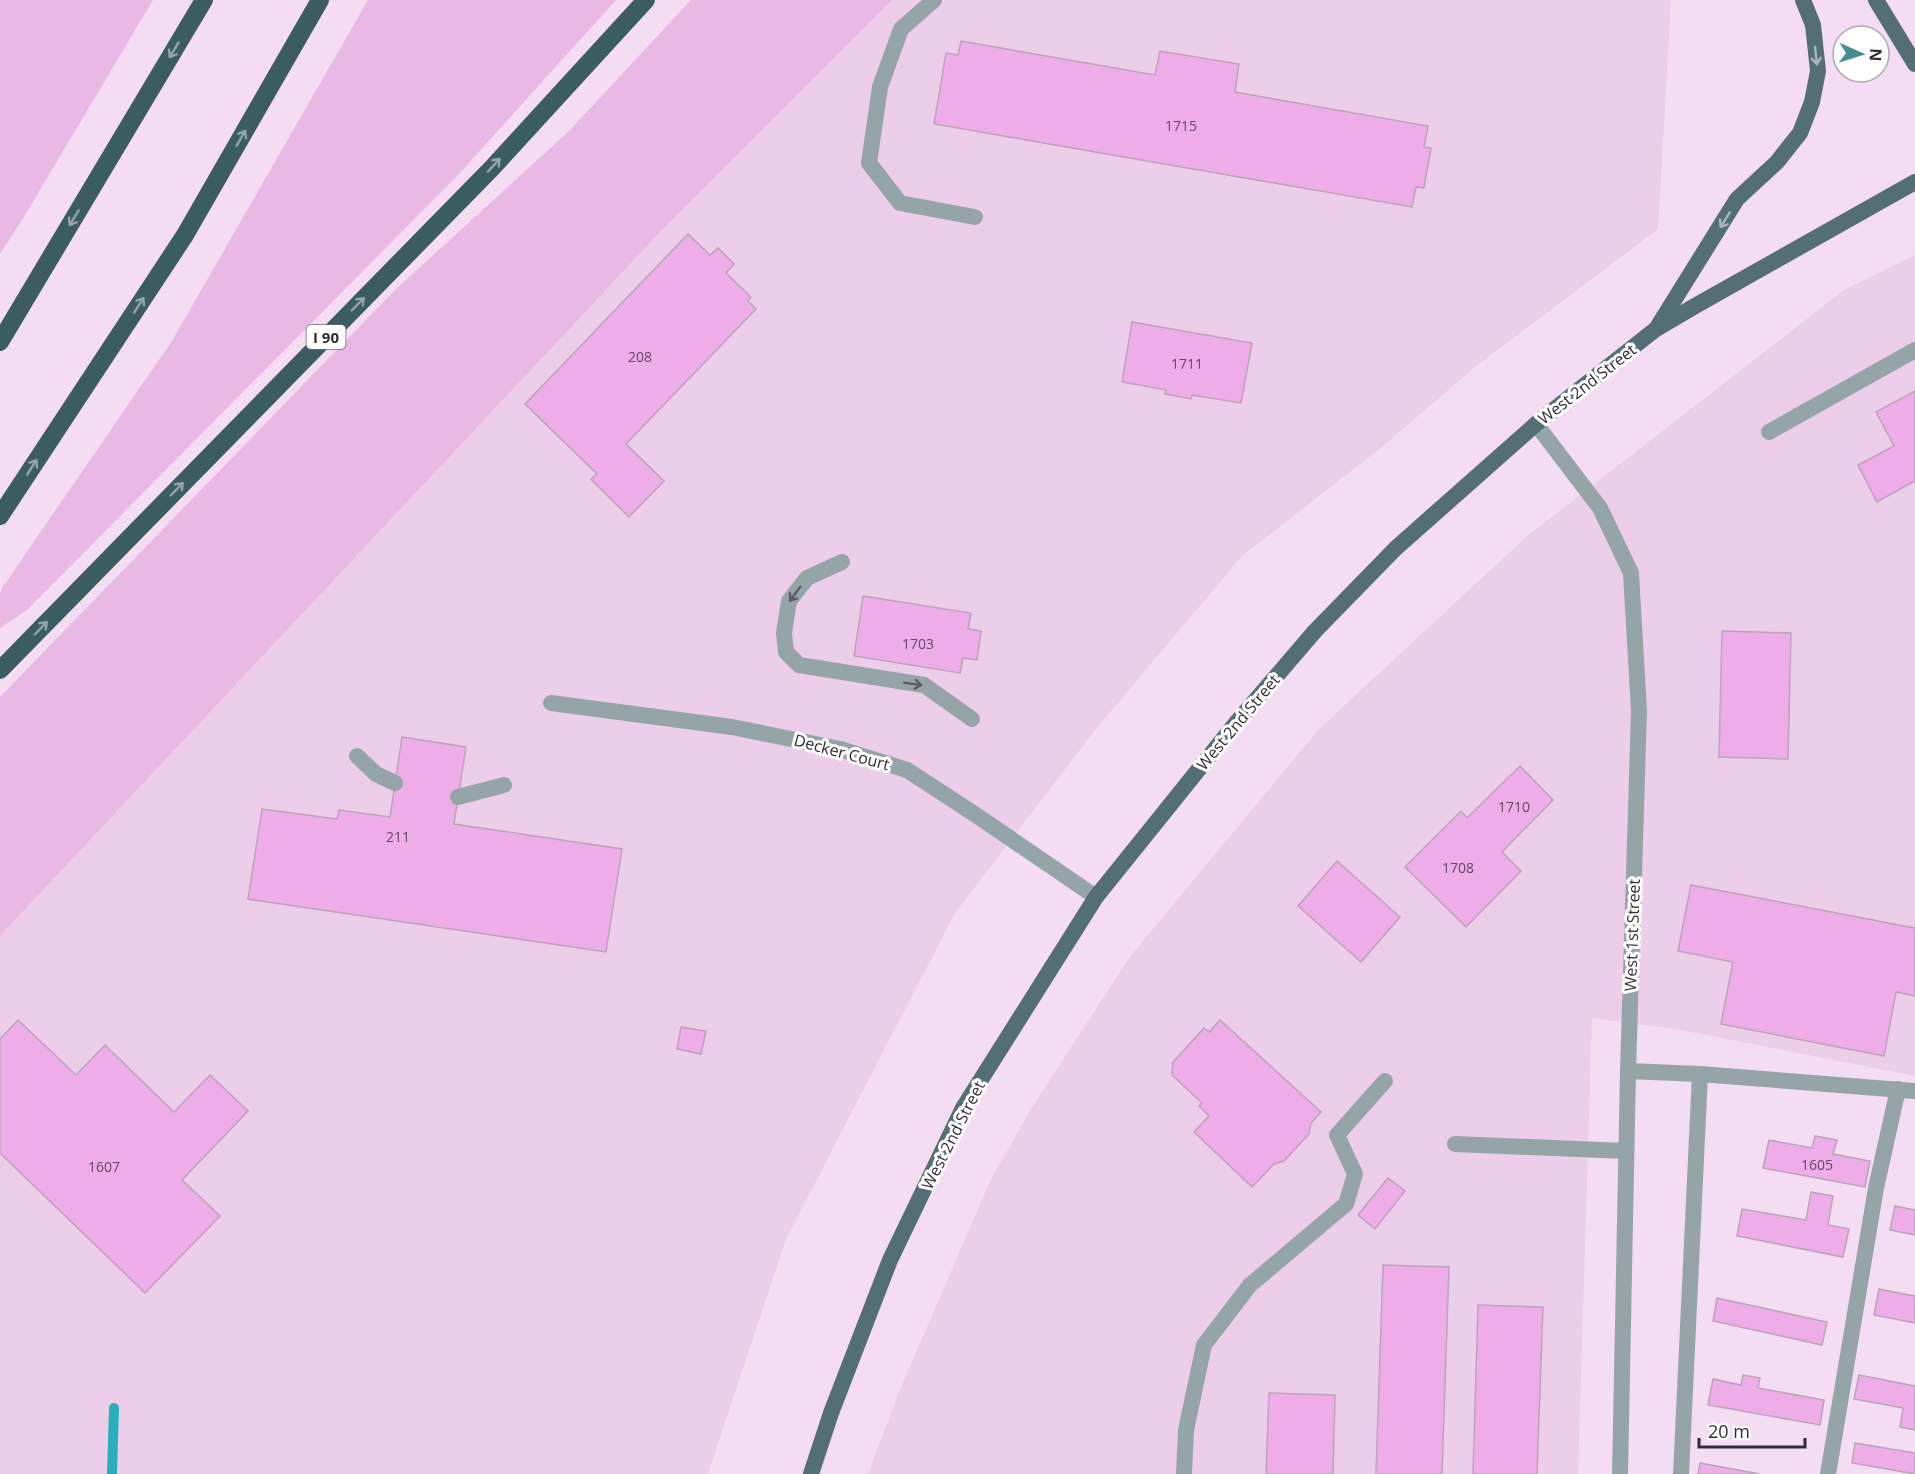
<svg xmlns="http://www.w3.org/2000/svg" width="1915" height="1474" font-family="'Open Sans',sans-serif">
<rect width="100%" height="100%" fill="#f4dcf2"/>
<g fill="#ecceea">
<path d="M892 0H1671L1658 229 1475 367 1382 447 1242 556 1095 730 955 913 786 1239 708 1474H0V936L665 227Z"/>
<path d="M1915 255V1076L1676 1029 1592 1018 1578 1474H868L899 1392 991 1179 1031 1109 1129 958 1318 730 1526 537 1844 290Z"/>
</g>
<g fill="#e9b8e5">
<path d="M0 0H153L22 220 0 254Z"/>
<path d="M368 0H616L458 175 27 610 0 628V594L2 588 172 341Z"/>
<path d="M691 0H892L665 227 0 936V697L395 290 569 131Z"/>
</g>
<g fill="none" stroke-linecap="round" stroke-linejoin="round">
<path stroke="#29afbc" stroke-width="10" d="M112 1474 114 1408"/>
</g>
<g fill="#eeace9" stroke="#bba3b8" stroke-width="1.5">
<path d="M961 41 1155 75 1160 51 1239 64 1235 92 1428 126 1424 147 1431 148 1424 188 1416 187 1412 207 934 124 946 53 958 55Z"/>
<path d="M688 234 710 255 718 248 734 264 726 273 751 297 748 301 756 309 626 444 664 481 629 517 591 479 597 474 525 404Z"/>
<path d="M1132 322 1252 343 1241 403 1192 395 1191 399 1165 394 1166 390 1122 382Z"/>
<path d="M1915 391V481L1877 502 1858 465 1894 446 1876 412Z"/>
<path d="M863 596 971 613 968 629 981 631 977 660 963 658 960 673 854 656Z"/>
<path d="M1722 631 1791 633 1788 759 1719 757Z"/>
<path d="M402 737 466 747 454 824 622 849 606 952 248 899 262 809 337 819 339 810 390 817Z"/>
<path d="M1520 766 1553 800 1502 852 1521 871 1466 927 1405 867 1461 811 1467 818Z"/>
<path d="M1337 861 1400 917 1361 962 1298 906Z"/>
<path d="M1691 885 1915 928V996L1896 992 1884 1056 1721 1024 1733 962 1678 951Z"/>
<path d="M18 1020 76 1075 105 1045 174 1112 210 1075 248 1111 182 1180 220 1216 145 1293 0 1153V1039Z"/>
<path d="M1220 1020 1321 1112 1311 1123 1309 1134 1284 1161 1274 1164 1252 1187 1194 1132 1209 1116 1199 1106 1202 1103 1172 1075 1173 1062 1204 1028 1209 1032Z"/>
<path d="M681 1027 706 1031 701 1054 677 1049Z"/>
<path d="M1815 1136 1837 1140 1833 1154 1870 1161 1865 1187 1763 1168 1769 1140 1812 1148Z"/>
<path d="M1388 1178 1405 1191 1375 1229 1358 1215Z"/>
<path d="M1811 1192 1833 1196 1828 1225 1849 1229 1843 1257 1737 1236 1742 1209 1806 1220Z"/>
<path d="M1895 1206 1915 1210V1235L1890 1230Z"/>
<path d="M1383 1265 1449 1267 1442 1474H1376Z"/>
<path d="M1879 1289 1915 1296V1323L1874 1315Z"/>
<path d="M1717 1298 1827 1322 1822 1345 1713 1321Z"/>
<path d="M1478 1305 1543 1307 1537 1474H1473Z"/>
<path d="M1743 1375 1760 1378 1758 1388 1824 1400 1820 1425 1708 1405 1713 1379 1741 1385Z"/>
<path d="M1859 1375 1915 1386V1430L1900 1427 1903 1408 1854 1399Z"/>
<path d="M1269 1393 1335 1395 1333 1474H1266Z"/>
<path d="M1855 1443 1915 1453V1474L1852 1463Z"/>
<path d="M1700 1463 1760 1474H1698Z"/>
</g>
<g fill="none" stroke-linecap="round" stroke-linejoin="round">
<g stroke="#95a5a7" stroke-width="16">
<path d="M934 0 901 29 880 87 869 163 900 203 975 217"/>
<path d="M1769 432 1915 350"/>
<path d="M842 562 807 578 789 601 784 633 786 652 799 665 924 685 972 719"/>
<path d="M357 756 376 774 395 783"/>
<path d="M458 797 504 785"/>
<path d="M1455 1144 1626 1151"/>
<path d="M1184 1474 1186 1430 1204 1345 1250 1285 1346 1204 1355 1174 1337 1135 1385 1081"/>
<path d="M1828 1474 1876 1188 1898 1089"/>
</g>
<g stroke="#95a5a7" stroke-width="16">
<path d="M1536 424 1600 508 1631 573 1639 711 1628 1071 1620 1474"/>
<path d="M551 703 732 727 840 749 907 770 976 815 1096 897"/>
<path d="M1628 1071 1700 1074 1915 1091"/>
<path d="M1681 1474 1700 1074"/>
</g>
<g stroke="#536f73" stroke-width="16">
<path d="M1876 0 1915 64"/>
<path d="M1658 326 1737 199 1777 162 1800 133 1812 102 1818 71 1813 25 1803 0"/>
<path d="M811 1474 831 1413 890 1260 963 1108 1096 897 1236 723 1315 631 1396 548 1536 424 1571 396 1656 329 1695 306 1915 182"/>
</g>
<g stroke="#3b5c60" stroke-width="18">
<path d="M0 342 204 0"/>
<path d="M0 516 185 235 320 0"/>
<path d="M0 670 492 168 646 0"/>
</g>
</g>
<defs><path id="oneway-shaft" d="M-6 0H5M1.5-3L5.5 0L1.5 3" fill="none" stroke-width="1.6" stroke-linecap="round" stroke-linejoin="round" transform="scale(1.5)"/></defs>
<g stroke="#93a5a8">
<use href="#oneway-shaft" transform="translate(174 50) rotate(121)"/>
<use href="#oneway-shaft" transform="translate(241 138) rotate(-60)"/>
<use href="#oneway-shaft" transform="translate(494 165) rotate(-47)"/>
<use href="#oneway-shaft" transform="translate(74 218) rotate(121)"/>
<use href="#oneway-shaft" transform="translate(358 304) rotate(-46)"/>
<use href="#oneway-shaft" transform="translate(139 305) rotate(-57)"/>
<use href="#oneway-shaft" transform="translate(32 467) rotate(-57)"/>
<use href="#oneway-shaft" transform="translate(177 489) rotate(-46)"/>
<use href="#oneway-shaft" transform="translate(41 628) rotate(-46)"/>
</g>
<g stroke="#a9b7b9">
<use href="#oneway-shaft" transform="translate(1816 56) rotate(84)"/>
<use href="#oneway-shaft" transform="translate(1725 220) rotate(122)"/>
</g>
<g stroke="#5b5b61">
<use href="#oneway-shaft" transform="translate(795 594) rotate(126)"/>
<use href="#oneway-shaft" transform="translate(913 684) rotate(9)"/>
</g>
<g text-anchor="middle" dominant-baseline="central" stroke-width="6" stroke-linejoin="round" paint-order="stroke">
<g font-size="14" fill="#624a60">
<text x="1181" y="125">1715</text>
<text x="640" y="356">208</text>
<text x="1187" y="363">1711</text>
<text x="918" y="643">1703</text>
<text x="1514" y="806">1710</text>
<text x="398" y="836">211</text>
<text x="1458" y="867">1708</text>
<text x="1817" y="1164">1605</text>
<text x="104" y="1166">1607</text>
</g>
<rect fill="#fff" stroke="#716a70" stroke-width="1.5" x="306.5" y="325" width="39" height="24" rx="4.5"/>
<g font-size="15" font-weight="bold" fill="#342a33">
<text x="326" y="337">I 90</text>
</g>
<g font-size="16" fill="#342a33" stroke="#fff">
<text transform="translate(1587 384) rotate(-38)">West 2nd Street</text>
<text transform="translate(1238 722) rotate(-50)">West 2nd Street</text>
<text transform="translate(842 752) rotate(15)">Decker Court</text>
<text transform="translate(1632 935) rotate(-88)">West 1st Street</text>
<text transform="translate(953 1135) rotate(-63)">West 2nd Street</text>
</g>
</g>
<g transform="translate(1861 54) rotate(93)"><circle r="28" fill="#ffffff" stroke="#aeaaad" stroke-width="1.5"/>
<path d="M0-4.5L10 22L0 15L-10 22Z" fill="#458c94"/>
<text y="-9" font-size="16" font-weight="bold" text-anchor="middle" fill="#342a33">N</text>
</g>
<path d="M1699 1438v9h106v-9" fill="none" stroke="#342a33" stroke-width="3"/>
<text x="1708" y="1438" font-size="18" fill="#342a33" stroke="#ffffff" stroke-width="4.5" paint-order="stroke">20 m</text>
</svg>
